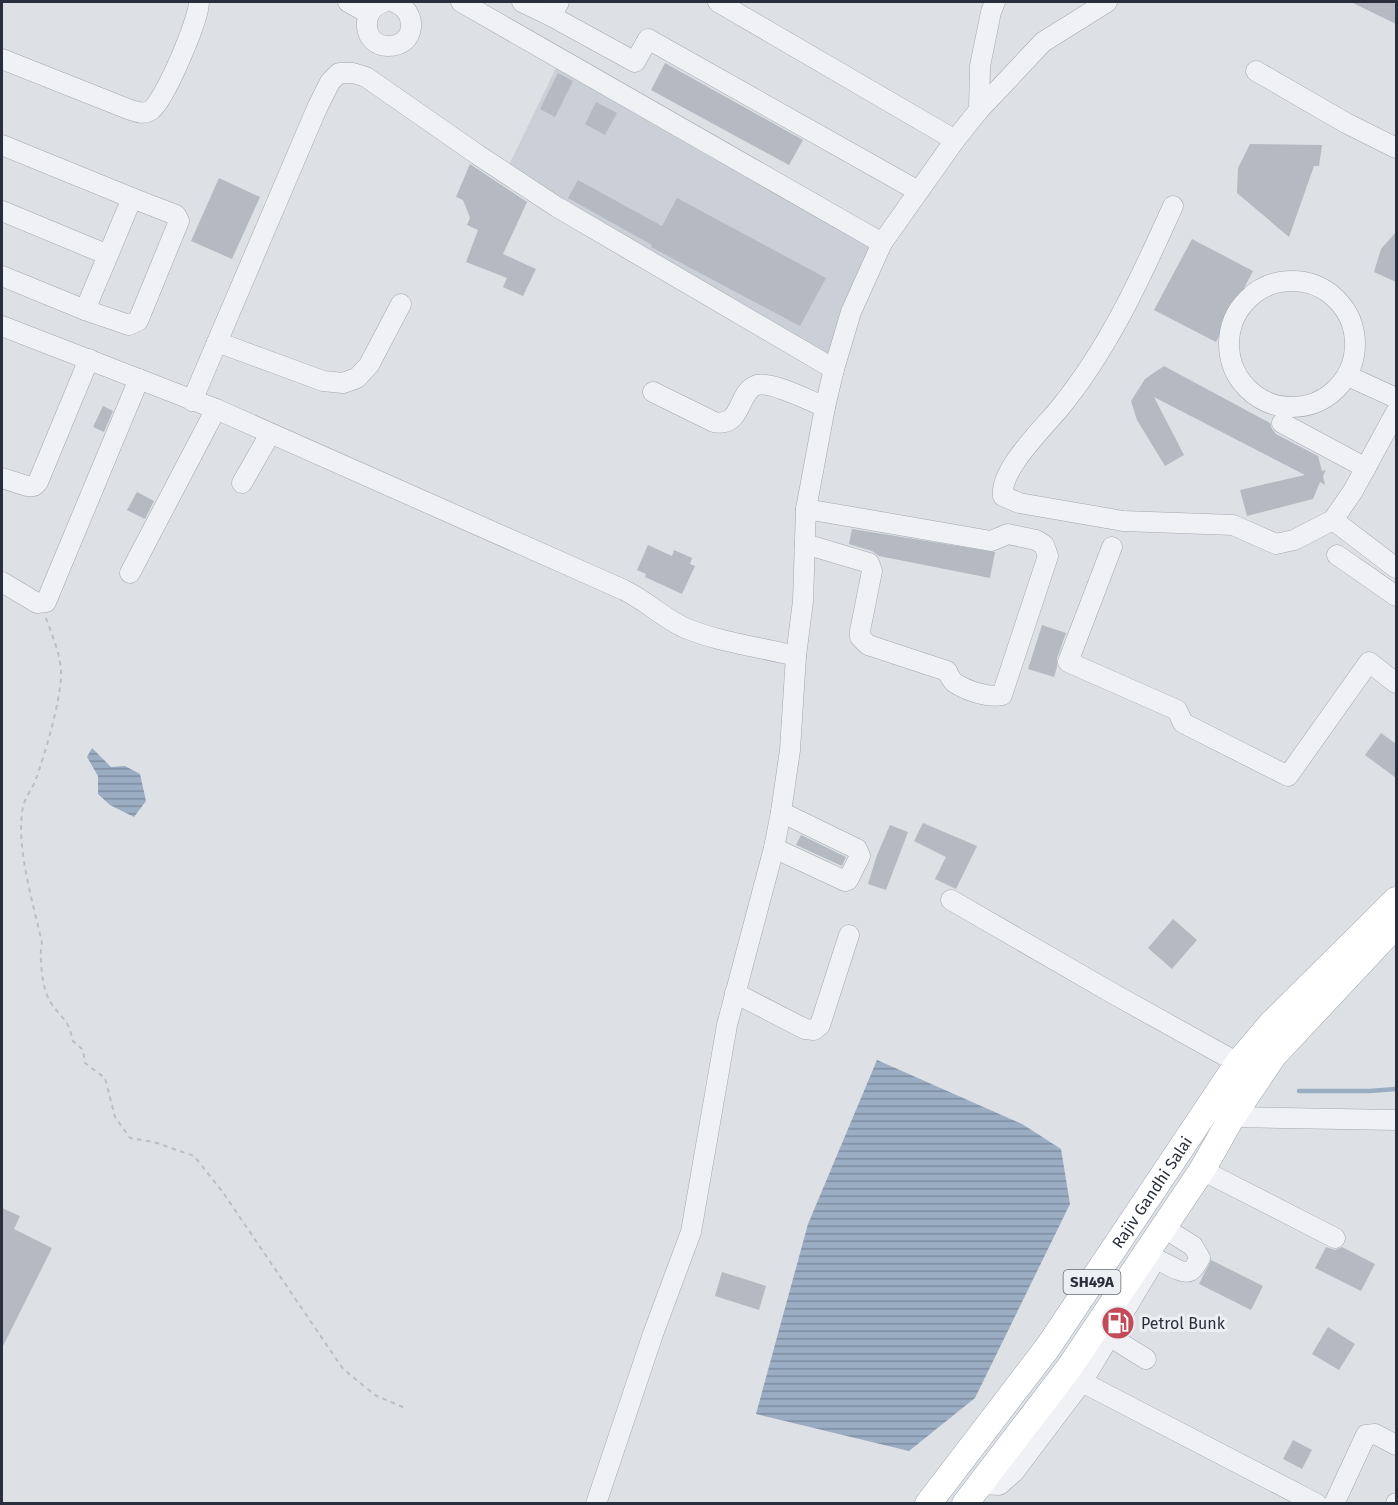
<svg xmlns="http://www.w3.org/2000/svg" width="1398" height="1505" font-family="'Fira Sans',sans-serif">
<defs>
<pattern id="water-rules" width="6" height="5" patternUnits="userSpaceOnUse" patternTransform="scale(1.5)"><rect width="6" height="5" fill="#9aadc3"/><path d="M0 2.5h6" fill="none" stroke="#7e8da0"/></pattern>
</defs>
<rect width="100%" height="100%" fill="#dde0e5"/>
<path fill="#cbcfd7" d="M556 68 710 157 871 246 827 356 680 270 509 165Z"/>
<g fill="url(#water-rules)">
<path d="M92 748 111 767 125 766 140 774 146 801 134 817 110 805 98 794V776L87 757Z"/>
<path d="M877 1060 1022 1124 1061 1149 1070 1204 975 1398 909 1451 756 1414 808 1224Z"/>
</g>
<g fill="none" stroke-linecap="round" stroke-linejoin="round">
<path stroke="#9aadc3" stroke-width="4.5" d="M1299 1091H1370L1396 1089"/>
</g>
<g fill="#b5b9c2">
<path d="M1351 2H1396V24Z"/>
<path d="M665 63 803 140 789 165 651 90Z"/>
<path d="M558 73 573 81 555 117 540 109Z"/>
<path d="M596 102 617 113 605 135 585 124Z"/>
<path d="M1250 144 1322 145 1319 166H1314L1289 237 1237 193 1238 168Z"/>
<path d="M470 164 527 202 503 254 536 269 523 296 503 287 507 278 466 262 478 230 467 225 470 218 467 210 463 200 456 197Z"/>
<path d="M219 178 260 197 232 259 191 241Z"/>
<path d="M578 180 662 226 677 198 826 278 800 326 651 247 652 245 568 198Z"/>
<path d="M1396 232V282L1374 272 1381 249Z"/>
<path d="M1192 239 1253 271 1216 342 1154 310Z"/>
<path d="M1164 366 1270 423 1272 429 1276 434 1318 456 1322 471 1326 470 1323 476 1325 485 1320 482 1313 499 1247 516 1240 490 1305 475 1154 397 1184 455 1165 466 1137 420 1131 401 1145 379Z"/>
<path d="M103 406 113 411 104 432 93 427Z"/>
<path d="M137 492 154 501 145 519 127 510Z"/>
<path d="M852 529 995 552 990 578 879 556 872 551 849 544Z"/>
<path d="M648 545 672 556 674 550 692 558 690 564 695 566 682 594 645 577 646 574 637 570Z"/>
<path d="M1042 625 1066 633 1057 658V667L1054 677 1028 669Z"/>
<path d="M1381 733 1396 744V778L1365 755Z"/>
<path d="M923 823 977 846 956 889 935 879 946 857 914 841Z"/>
<path d="M890 825 908 832 886 890 868 884 877 855Z"/>
<path d="M801 835 846 857 842 866 796 845Z"/>
<path d="M1173 919 1197 940 1172 969 1148 948Z"/>
<path d="M2 1208 20 1216 14 1229 52 1248 2 1348Z"/>
<path d="M1326 1247 1335 1250 1342 1247 1375 1264 1361 1291 1315 1268Z"/>
<path d="M1211 1260 1263 1286 1251 1310 1199 1284Z"/>
<path d="M722 1272 766 1286 759 1310 715 1296Z"/>
<path d="M1328 1327 1355 1344 1339 1370 1312 1354Z"/>
<path d="M1293 1440 1312 1450 1302 1469 1283 1459Z"/>
</g>
<g fill="none" stroke-linecap="round" stroke-linejoin="round">
<g stroke="#a3a7af" stroke-width="21">
<g id="minor">
<path d="M348 2 368 13"/>
<path d="M384 2C359 9 362 47 389 46 416 46 419 11 394 2"/>
<path d="M461 2 882 243"/>
<path d="M522 2 551 16 559 2"/>
<path d="M718 2 955 140"/>
<path d="M551 16 635 62 648 39 918 191"/>
<path d="M2 59 128 109C136 112 144 115 151 110 165 100 199 19 199 2"/>
<path d="M1256 71 1346 123 1396 148"/>
<path d="M979 110 1043 42 1107 2"/>
<path d="M2 145 132 198 85 310 2 276"/>
<path d="M1173 206C1141 277 1109 348 1059 409 1043 428 999 471 1003 496L1019 503 1123 521 1233 525 1276 544 1294 540 1333 520 1353 491 1396 412"/>
<path d="M2 211 108 255"/>
<circle cx="1292" cy="344" r="63"/>
<path d="M85 310 129 325 138 321 179 221 176 215 132 198"/>
<path d="M2 326 216 409 624 590C645 600 662 617 683 627 717 642 759 647 796 656"/>
<path d="M217 342 323 381 343 383 357 378 369 365 401 304"/>
<path d="M1348 376 1396 398"/>
<path d="M653 392 714 422C743 428 737 391 757 385 772 381 810 401 825 407"/>
<path d="M192 401 317 108 330 82 339 73H353L366 77 478 155 557 207 834 369"/>
<path d="M1282 423 1366 468"/>
<path d="M2 478 27 486H34L38 482 89 359"/>
<path d="M242 483 270 434"/>
<path d="M1333 520 1396 568"/>
<path d="M805 544 869 563 872 571 860 631V637L868 645 947 671C949 675 951 680 955 683 967 691 989 698 1002 695L1048 556 1044 545 1036 540 1008 534 991 541 806 509"/>
<path d="M1112 547 1068 662 1177 710 1183 723 1288 776 1369 662 1396 683"/>
<path d="M1337 555 1396 596"/>
<path d="M130 573 216 409"/>
<path d="M2 582 37 603 46 602 139 379"/>
<path d="M774 848 845 881 848 880 860 856 857 849 781 812"/>
<path d="M951 900 1112 993 1238 1063"/>
<path d="M735 993 805 1029 814 1030 820 1025 849 935"/>
<path d="M1232 1117 1396 1120"/>
<path d="M1202 1170 1335 1238"/>
<path d="M1156 1259C1164 1262 1182 1275 1190 1271 1195 1269 1197 1262 1200 1258L1193 1246 1169 1231"/>
<path d="M1109 1336 1146 1359"/>
<path d="M1082 1382 1317 1504"/>
<path d="M980 1484 999 1485 1014 1472 1082 1382 1155 1260"/>
<path d="M596 1504 653 1334 691 1232 727 1025 774 848 781 812 790 750 796 656 803 601 806 509 825 407 834 369 851 312 882 243 955 140 979 110 980 66 991 12 995 2"/>
<path d="M1334 1504 1366 1435 1375 1434 1396 1445"/>
<path d="M1396 1504V1503"/>
</g>
</g>
<g stroke="#9da4b0" stroke-width="27">
<g id="major">
<path id="s1" d="M928 1504 1048 1347 1238 1063 1271 1024 1396 900"/>
<path d="M965 1504 1069 1368 1202 1170 1232 1117 1274 1055 1396 925"/>
</g>
</g>
<path stroke="#bbbec4" stroke-width="2" stroke-dasharray="4.5 4.5" stroke-linecap="butt" d="M46 618C52 635 60 653 61 671 62 697 45 754 36 779 33 788 25 797 23 807 15 845 34 906 42 943 39 955 42 983 47 995 54 1014 70 1017 72 1040L83 1050 85 1063 105 1078 115 1117 130 1138 154 1142 194 1156 222 1191 343 1369 375 1395 407 1409"/>
<use href="#minor" stroke="#eff1f4" stroke-width="20"/>
<use href="#major" stroke="#fff" stroke-width="26"/>
</g>
<defs>
<g id="fuel-disc" transform="scale(1.725)"><circle r="9.5" fill="#c24a59" stroke="#eceff3"/><path d="M-5.5-6h7V0h2V4h1.3V-2.5L3-4.5l.8-.8L6-3V5H2.5V1h-1V6h-7ZM-4.2-4.7v3.2H.2V-4.7Z" fill="#fff"/></g>
</defs>
<g fill-rule="evenodd">
<use href="#fuel-disc" x="1118" y="1323"/>
</g>
<g text-anchor="middle" dominant-baseline="central" stroke-width="6" stroke-linejoin="round" paint-order="stroke">
<rect fill="#eceff3" stroke="#636872" stroke-width="1.5" x="1063.5" y="1270" width="57" height="24" rx="4.5"/>
<g font-size="15" font-weight="bold" fill="#282e3b">
<text x="1092" y="1282">SH49A</text>
</g>
<g font-size="16" fill="#282e3b" stroke="#eceff3">
<text stroke="none"><textPath href="#s1" startOffset="384">Rajiv Gandhi Salai</textPath></text>
</g>
<g font-size="16" fill="#282e3b" stroke="#eceff3" text-anchor="start">
<text x="1141" y="1323">Petrol Bunk</text>
</g>
</g>
<rect width="1398" height="1505" fill="none" stroke="#282e3b" stroke-width="6"/>
</svg>
